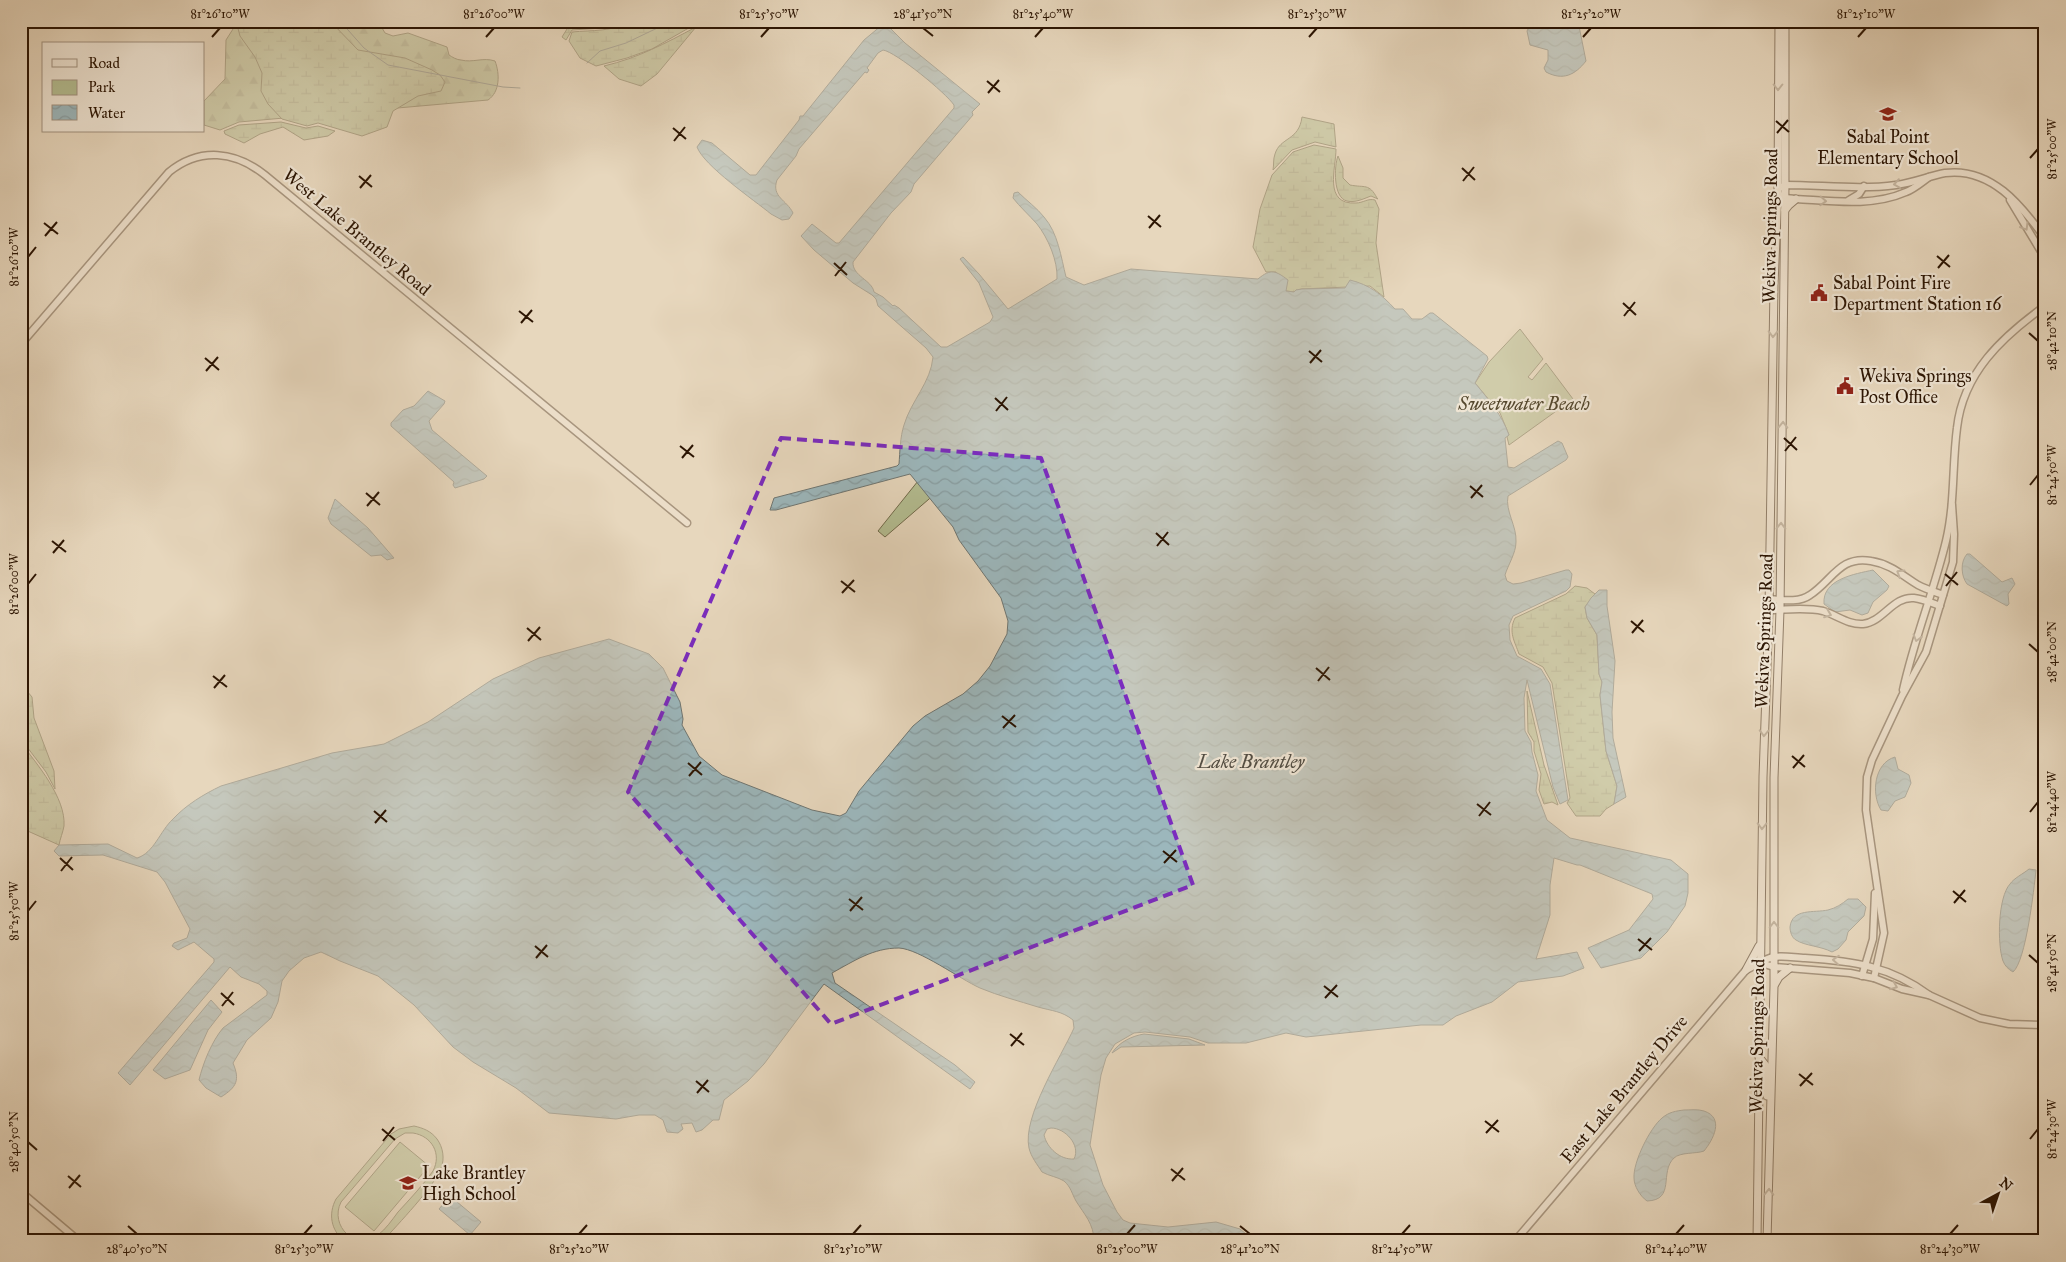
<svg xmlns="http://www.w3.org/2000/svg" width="2066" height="1262" font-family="'IM FELL Great Primer',serif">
<defs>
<pattern id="forest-firs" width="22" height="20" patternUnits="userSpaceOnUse" patternTransform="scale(1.25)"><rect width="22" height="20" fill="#b4be92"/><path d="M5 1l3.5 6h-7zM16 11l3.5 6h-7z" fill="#9ba27c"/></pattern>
<pattern id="wetland-marsh" width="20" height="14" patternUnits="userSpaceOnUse" patternTransform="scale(1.25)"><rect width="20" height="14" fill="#b4be92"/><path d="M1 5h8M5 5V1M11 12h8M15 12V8" fill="none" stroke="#9ba27c"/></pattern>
<pattern id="water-waves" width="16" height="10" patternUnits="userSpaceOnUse" patternTransform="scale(1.25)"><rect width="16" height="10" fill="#9cb7bc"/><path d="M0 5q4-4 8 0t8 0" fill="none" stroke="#879ca0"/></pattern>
</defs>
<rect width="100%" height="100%" fill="#e7d7bd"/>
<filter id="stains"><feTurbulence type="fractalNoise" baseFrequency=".004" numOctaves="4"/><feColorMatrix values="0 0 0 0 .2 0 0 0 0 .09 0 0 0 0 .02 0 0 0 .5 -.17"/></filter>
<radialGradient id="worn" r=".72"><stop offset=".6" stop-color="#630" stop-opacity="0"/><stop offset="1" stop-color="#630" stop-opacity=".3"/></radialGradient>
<path fill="url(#forest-firs)" stroke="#706a4a" d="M227 21H378L385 33 393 36 408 33 447 47 449 55C452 57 457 60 461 60 473 63 483 57 495 61 500 74 500 92 488 100L239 122 220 130 204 125V101L225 79 226 40 233 29Z"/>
<g fill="url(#wetland-marsh)" stroke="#706a4a">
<path d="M236 21H330L358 50 405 58 432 70 440 75 445 82 441 91 418 96 393 111 387 127 362 136 318 123 307 126 282 119 268 104 261 91 262 73 255 57 240 36Z"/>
<path d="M572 21H626L603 28 572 30 566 40 562 37Z"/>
<path d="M630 21H701L652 49 627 58 596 66 580 58 569 41 572 32C592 30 613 32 630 21Z"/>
<path d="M696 27 657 74 641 86 619 79 604 66C638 58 666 43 696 27Z"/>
<path d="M1302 117 1334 124 1336 147 1315 142 1292 150 1273 170C1274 165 1273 159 1275 154 1280 137 1299 141 1302 117Z"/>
<path d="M281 122 306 128 318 126 335 131 328 136 304 140 283 127 260 134 244 143 225 134 224 131 239 125Z"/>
<path d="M1314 145 1336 149C1336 168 1323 205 1356 203 1363 203 1368 198 1375 200L1379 209 1376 243 1384 297 1370 286 1302 289 1296 290 1295 292 1286 291 1276 272H1266L1253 247 1260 209 1272 175 1293 152Z"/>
<path d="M1338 156 1343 168V178L1350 185C1365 188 1369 183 1377 198L1378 199 1371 196C1363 199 1355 203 1347 201 1333 198 1334 166 1338 156Z"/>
<path d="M1575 586 1587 588 1595 594 1585 607 1587 618 1597 635 1599 674 1602 682 1600 695 1606 751 1617 786 1614 804 1606 809 1600 816H1576L1567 803 1570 798 1552 683 1543 667 1519 654C1515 642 1508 632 1515 618L1566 594Z"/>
<path d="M21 684 32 697 34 718 54 771 55 789 46 772 21 739Z"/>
<path d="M1527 691 1544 765 1558 805 1552 802 1544 804 1539 790 1541 774 1534 751V742L1528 732Z"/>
<path d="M21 743C37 764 66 798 64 826 63 832 60 839 59 845L21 828Z"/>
</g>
<g fill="#b4be92" stroke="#706a4a" fill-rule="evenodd">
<path d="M1520 329 1543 359 1528 377 1532 380 1546 363 1573 399 1509 445 1507 437 1509 435 1500 413 1475 383 1489 362Z"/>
<path d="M922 476 936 493 885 537 878 531Z"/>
<path d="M414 1126C423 1128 431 1131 437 1139 443 1147 445 1159 441 1168 435 1186 397 1225 383 1241H344C331 1230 328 1214 336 1199L391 1134 399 1129ZM413 1133C432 1136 442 1154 433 1171 423 1185 410 1199 398 1212 392 1220 386 1229 378 1235 356 1252 329 1226 341 1202L395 1139 405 1133Z"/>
<path d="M400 1142 429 1166 374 1231 345 1207Z"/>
</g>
<g fill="url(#water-waves)" stroke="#6f7672" fill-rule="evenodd">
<path d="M1532 21H1578L1586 61C1575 75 1563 81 1546 72L1544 68 1548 60V50L1530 45 1527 31Z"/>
<path d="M882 25 889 27 905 43 980 104 972 112 973 115 914 184 911 192 891 213 853 262C852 276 872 280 874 292L883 297 893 306 894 305 899 308 941 347H947L990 322 993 317 979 283 960 259 963 257 979 274 1008 309 1057 279C1058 261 1048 238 1037 224 1029 215 1020 207 1013 198L1014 193 1018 192C1027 201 1037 208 1044 217 1058 233 1061 257 1066 277L1084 285 1131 269 1258 279C1271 268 1276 271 1288 280L1286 291 1294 292 1296 290 1302 289 1345 288 1350 280C1370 285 1381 294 1395 309H1403L1412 319H1422L1430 313H1433L1487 356 1488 359 1475 383C1489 400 1502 415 1509 435L1505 438 1508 467 1514 468 1558 441 1562 443 1568 457 1566 460 1508 496C1505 511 1517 526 1516 542 1516 553 1508 565 1505 575L1507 581 1513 584 1521 583 1566 570H1569L1572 574 1570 587 1566 591 1513 616 1509 625 1510 640 1517 656 1541 669 1550 684 1568 800 1560 804 1553 787 1527 680 1524 698 1525 731 1531 742 1532 752 1538 775 1536 791 1547 820 1570 838 1671 860 1688 874V893L1685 906 1667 932 1641 958 1601 968 1588 948 1629 930 1653 899 1652 894 1580 865H1577L1554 858 1550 885V915L1536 959 1577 952 1584 968 1563 976 1518 982 1492 1002 1456 1016 1443 1025H1421L1306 1037 1286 1033 1246 1043H1208L1190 1037 1145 1032 1134 1033 1115 1044 1106 1058 1101 1075 1090 1145 1103 1185 1117 1212 1123 1220 1130 1223 1168 1227 1216 1222 1240 1229 1246 1234 1248 1241H1094C1094 1224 1084 1214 1076 1201 1072 1194 1071 1187 1064 1181 1058 1177 1049 1176 1042 1172 1037 1164 1031 1157 1029 1148 1022 1117 1061 1057 1074 1028L1073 1020C1062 1011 1052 1011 1038 1007 1019 1001 999 996 980 988 960 979 919 949 899 948 873 948 854 961 832 973L835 983 955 1065 975 1082 970 1089 824 984 764 1064 748 1081 724 1100 719 1120H713L702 1130 696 1132 692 1123 681 1124 683 1129 678 1133 667 1132 663 1120 655 1115H639L616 1119 549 1113 516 1088 473 1062 453 1047 414 1005 378 976 340 961 321 952 304 958 289 971 282 981 278 1002 271 1018 247 1040 233 1063C240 1080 237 1087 221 1097L206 1088 199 1080C203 1063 212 1041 223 1028L267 995V991L259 984 241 977 230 967 130 1085 118 1073 214 962V959L194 942 178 950 172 946 174 943 187 938 190 929 165 882 157 872 103 855 59 856 54 851 59 845 108 844 137 858C154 853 160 831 173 819 186 805 204 794 221 786L332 753 384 744 428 722 493 679 539 658 609 639 649 654 663 668 680 702 683 719 682 725 699 756 722 775 812 810 840 816 846 813 859 791 913 726 925 716 963 694 978 681 990 666 1007 634 1008 621 1001 598 959 540 953 527 910 474 776 510H770L774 498 897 466 899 464C900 452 900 437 904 425 911 401 931 382 933 357L926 348 878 306 876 299 872 295 853 283 814 250 801 236 812 224 836 243H839L954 108V105C946 93 896 52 883 50L878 53 867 68 869 70 867 73 865 72 799 149 796 156 777 180C771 197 787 200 793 213L789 219 782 220 771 214C754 200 704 166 697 147L702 140 712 143 750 175H756L799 120 800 116H803L864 40ZM1051 1128C1065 1128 1081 1145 1074 1159 1060 1160 1047 1148 1044 1135L1047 1129Z"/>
<path d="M428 391 445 401 444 404 429 421 432 430 487 476 484 479 455 488 453 485 454 482 391 426V423L403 410 414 406Z"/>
<path d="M335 499 368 528 394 558 387 560 381 555 371 556 331 524 328 518Z"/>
<path d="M1967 554H1970L2002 582 2012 578 2015 584 2008 594 2009 604 2007 606 1967 584C1961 576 1960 562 1967 554Z"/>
<path d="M1873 570 1889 586 1887 590 1873 602 1868 613 1862 615 1850 610 1835 612 1824 604C1822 579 1855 574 1873 570Z"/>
<path d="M1599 590H1607V606L1615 661 1612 712 1613 738 1626 797 1614 804 1617 786 1606 751 1600 695 1602 682 1599 674 1597 635 1587 618 1585 607 1591 598Z"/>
<path d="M1895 757 1898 769 1909 775 1911 783 1905 797 1895 801 1888 811 1881 810C1871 794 1874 763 1895 757Z"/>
<path d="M2029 869 2036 870C2034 889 2026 961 2013 972 2008 969 2005 966 2003 961 1997 944 1998 897 2010 884 2014 878 2023 874 2029 869Z"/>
<path d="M1848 899H1858L1866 907 1864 916 1848 932 1846 940 1838 949 1832 952C1821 946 1805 946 1796 940 1792 938 1790 932 1790 927 1792 908 1814 913 1828 910 1836 908 1842 904 1848 899Z"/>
<path d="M211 1000 222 1012 208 1030 190 1070 165 1079 153 1070Z"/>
<path d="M1144 1034 1189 1039 1205 1045 1121 1047 1112 1053C1119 1042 1132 1036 1144 1034Z"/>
<path d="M1684 1110C1690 1110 1698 1109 1704 1111 1725 1118 1713 1140 1704 1151 1696 1154 1680 1152 1674 1158 1659 1172 1676 1200 1647 1201 1640 1196 1634 1186 1634 1178 1633 1162 1650 1128 1662 1118 1669 1112 1676 1111 1684 1110Z"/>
<path d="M450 1196 481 1222 470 1235 439 1209Z"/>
</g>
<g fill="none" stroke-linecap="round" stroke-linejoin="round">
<g stroke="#6f7672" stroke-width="1">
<path d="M340 21 364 48 388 65 503 87 520 88"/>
<path d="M875 21 881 26"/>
<path d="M587 63 600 51 626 43 672 21"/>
</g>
<g stroke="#5b4632" stroke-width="9">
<g id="tertiary">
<path d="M1782 187 1785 185C1822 185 1860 190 1896 185 1913 183 1929 176 1945 173 1991 167 2021 205 2045 238"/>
<path d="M1783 195 1785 198 1796 199C1832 201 1872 207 1906 192 1914 189 1922 182 1929 177"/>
<path d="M1849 200 1859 194 1864 186"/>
<path d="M2010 200 2045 258"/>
<path d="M21 344 169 172C200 147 235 151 265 175L687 523"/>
<path d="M1769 599C1782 600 1799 603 1810 595 1832 581 1840 555 1871 561 1890 564 1902 575 1918 585 1926 589 1935 592 1943 595"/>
<path d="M1769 610C1786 610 1806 607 1823 611 1837 615 1848 625 1863 624 1883 622 1893 596 1914 598 1923 599 1932 603 1940 606"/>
<path d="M1903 690C1914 639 1934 591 1946 541 1955 503 1952 466 1957 428 1963 373 2002 337 2045 306"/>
<path d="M1761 963 1774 967 1850 973 1874 978 1902 989 1929 995 1980 1018 2009 1024 2045 1025"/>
<path d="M1862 976 1873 939 1875 893"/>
<path d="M1874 978 1884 933 1866 810 1867 777 1872 760 1902 696 1926 652 1953 562 1954 534 1952 505"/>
<path d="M21 1192 79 1241"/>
<path d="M1515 1241 1746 970C1755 966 1765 958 1774 957 1784 955 1796 958 1805 958 1853 961 1890 966 1929 995"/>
</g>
</g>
<g stroke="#2c1503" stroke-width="9">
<g id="secondary">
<path d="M1785 210 1789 205 1796 199"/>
<path d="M1746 970 1759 946"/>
<path d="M1775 984 1779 977 1790 968"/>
<path d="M1759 1057 1766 1066 1767 1096"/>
<path d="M1757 1241 1763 777 1769 610 1774 285 1778 190 1779 21"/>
<path d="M1767 1241 1774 986V778L1780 610 1785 185V21"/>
</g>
</g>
<use href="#tertiary" stroke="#efe5d4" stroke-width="6"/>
<use href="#secondary" stroke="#efe5d4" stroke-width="7"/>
</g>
<defs><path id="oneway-chevron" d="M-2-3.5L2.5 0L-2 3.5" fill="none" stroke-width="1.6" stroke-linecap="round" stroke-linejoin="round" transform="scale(1.25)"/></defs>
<g stroke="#978776">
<use href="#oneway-chevron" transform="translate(1778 87) rotate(90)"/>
<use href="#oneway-chevron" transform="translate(1897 184) rotate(172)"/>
<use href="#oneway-chevron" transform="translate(1823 201) rotate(3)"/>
<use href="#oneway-chevron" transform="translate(2025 227) rotate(59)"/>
<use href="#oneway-chevron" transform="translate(1773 334) rotate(91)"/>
<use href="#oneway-chevron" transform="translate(1783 425) rotate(-89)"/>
<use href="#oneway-chevron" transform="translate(1781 526) rotate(-89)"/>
<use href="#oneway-chevron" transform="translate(1900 573) rotate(-148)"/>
<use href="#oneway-chevron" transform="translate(1828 614) rotate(21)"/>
<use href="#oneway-chevron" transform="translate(1917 638) rotate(107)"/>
<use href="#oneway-chevron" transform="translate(1764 733) rotate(92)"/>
<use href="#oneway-chevron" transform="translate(1762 826) rotate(91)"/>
<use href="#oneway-chevron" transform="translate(1774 925) rotate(-90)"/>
<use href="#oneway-chevron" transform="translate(1836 960) rotate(-176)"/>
<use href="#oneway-chevron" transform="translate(1894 986) rotate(22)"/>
<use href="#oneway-chevron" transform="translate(1769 1192) rotate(-89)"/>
</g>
<path d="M0 0H2066V1262H0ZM781 438 1041 458 1193 885 831 1024 628 792Z" fill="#e7d7bd" fill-opacity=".55" fill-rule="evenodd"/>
<path fill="none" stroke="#7b2cbf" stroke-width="4" stroke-dasharray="10 6" stroke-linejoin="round" d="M781 438 1041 458 1193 885 831 1024 628 792Z"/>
<path fill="none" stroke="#2c1503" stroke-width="2" d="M923 28 933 36M212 37 220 28M486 37 494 28M761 37 769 28M1035 37 1043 28M1309 37 1317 28M1583 37 1591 28M1858 37 1866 28M987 81 1000 92M988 93 999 80M1776 121 1789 132M673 128 686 139M1777 133 1788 120M674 141 685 127M2030 158 2038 149M1462 168 1475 180M359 176 372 187M1463 181 1474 167M360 188 371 175M1148 216 1161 227M44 223 58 234M1149 228 1160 215M45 236 57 222M1937 256 1950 267M28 257 36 247M834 263 847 275M1938 268 1949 255M835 276 846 262M1623 303 1636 315M519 311 533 322M1624 316 1635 302M521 323 532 310M2029 333 2038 341M1309 351 1322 362M205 358 219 370M1310 363 1321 350M206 371 218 357M995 398 1008 410M996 411 1007 397M1784 438 1797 450M680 446 694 457M1785 451 1796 437M682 458 693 445M2030 485 2038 475M1470 486 1483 497M366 493 380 505M1471 498 1482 485M367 506 379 492M1156 533 1169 545M52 541 66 552M1157 546 1168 532M53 553 64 540M1945 574 1958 585M841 581 855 592M28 584 36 574M1946 586 1957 572M842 593 854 580M1631 621 1644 632M527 628 541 640M1632 633 1643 620M528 641 540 627M2029 644 2038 652M1316 668 1330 680M213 676 227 687M1318 681 1329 667M214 688 225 675M1002 716 1016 727M1003 728 1015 715M1792 756 1805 767M688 763 702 775M1793 768 1804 755M689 776 701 762M1477 804 1491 815M374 811 387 822M2030 812 2038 802M1479 816 1490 802M375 823 386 810M1163 851 1177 862M60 858 73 870M1164 863 1176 850M61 871 72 857M1953 891 1966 902M849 899 863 910M1954 903 1965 890M28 911 36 901M850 911 862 897M1638 939 1652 950M535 946 548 957M1639 951 1651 938M2029 955 2038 963M536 958 547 945M1324 986 1338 997M221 993 234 1005M1325 998 1337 985M222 1006 233 992M1010 1034 1024 1045M1011 1046 1022 1033M1799 1074 1813 1085M696 1081 709 1092M1800 1086 1812 1073M697 1093 708 1080M1485 1121 1499 1132M382 1129 395 1140M1486 1133 1498 1120M2030 1139 2038 1129M383 1141 394 1127M28 1142 37 1150M1171 1169 1185 1180M68 1176 81 1187M1172 1181 1183 1168M69 1188 80 1175M128 1226 137 1234M1240 1226 1250 1234M304 1234 312 1225M579 1234 587 1225M853 1234 861 1225M1127 1234 1135 1225M1402 1234 1410 1225M1676 1234 1684 1225M1950 1234 1958 1225"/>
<defs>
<g id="school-bare" transform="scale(1.35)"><path d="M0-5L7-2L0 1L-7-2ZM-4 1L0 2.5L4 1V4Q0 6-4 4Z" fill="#8f2418" stroke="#efe5d4" stroke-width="2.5" paint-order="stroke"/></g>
<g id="civic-bare" transform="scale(1.35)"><path d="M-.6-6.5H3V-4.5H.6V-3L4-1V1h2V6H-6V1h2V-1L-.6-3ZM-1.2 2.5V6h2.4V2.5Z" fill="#8f2418" stroke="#efe5d4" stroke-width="2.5" paint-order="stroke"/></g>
</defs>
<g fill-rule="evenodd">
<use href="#school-bare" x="1888" y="114"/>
<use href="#civic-bare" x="1819" y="293"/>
<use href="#civic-bare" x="1845" y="386"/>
<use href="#school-bare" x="408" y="1183"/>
</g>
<g text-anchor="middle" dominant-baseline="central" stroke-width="4.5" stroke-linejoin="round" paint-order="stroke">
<g font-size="18" fill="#2c1503" stroke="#efe5d4" text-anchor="start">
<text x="1888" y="137" text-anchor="middle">Sabal Point<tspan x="1888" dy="21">Elementary School</tspan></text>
<text x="1833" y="283">Sabal Point Fire<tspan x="1833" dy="21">Department Station 16</tspan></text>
<text x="1859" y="376">Wekiva Springs<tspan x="1859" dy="21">Post Office</tspan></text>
<text x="422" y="1173">Lake Brantley<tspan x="422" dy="21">High School</tspan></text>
</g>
<g font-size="18" fill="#2c1503" stroke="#efe5d4">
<text transform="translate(1770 226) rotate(-89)">Wekiva Springs Road</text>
<text transform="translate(357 232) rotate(40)">West Lake Brantley Road</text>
<text transform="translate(1764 631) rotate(-88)">Wekiva Springs Road</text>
<text transform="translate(1757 1036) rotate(-89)">Wekiva Springs Road</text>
<text transform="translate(1624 1089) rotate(-50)">East Lake Brantley Drive</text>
</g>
<g font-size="18" font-style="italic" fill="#55482e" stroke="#efe5d4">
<text x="1524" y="404">Sweetwater Beach</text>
</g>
<g font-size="19" font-style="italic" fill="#534e44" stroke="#efe5d4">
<text x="1251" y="761">Lake Brantley</text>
</g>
</g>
<rect width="2066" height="1262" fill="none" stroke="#e7d7bd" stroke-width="55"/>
<rect x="42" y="42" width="162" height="90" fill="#efe5d4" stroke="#a19280"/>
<rect x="52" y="59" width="25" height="8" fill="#efe5d4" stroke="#a19280"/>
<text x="88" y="68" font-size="15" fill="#2c1503">Road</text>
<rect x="52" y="80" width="25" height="15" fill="#b4be92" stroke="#a19280"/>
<text x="88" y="92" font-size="15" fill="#2c1503">Park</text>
<rect x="52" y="105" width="25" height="15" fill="url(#water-waves)" stroke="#a19280"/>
<text x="88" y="118" font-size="15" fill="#2c1503">Water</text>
<g transform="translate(1998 1194) rotate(40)" stroke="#efe5d4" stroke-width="4" paint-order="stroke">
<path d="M0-4L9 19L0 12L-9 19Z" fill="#2c1503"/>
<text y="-8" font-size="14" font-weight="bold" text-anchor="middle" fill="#2c1503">N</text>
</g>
<rect x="28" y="28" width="2010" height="1206" fill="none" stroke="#2c1503" stroke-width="2"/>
<g font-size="12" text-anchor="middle" fill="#2c1503">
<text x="220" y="18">81°26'10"W</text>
<text x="494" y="18">81°26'00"W</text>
<text x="769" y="18">81°25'50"W</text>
<text x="923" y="18">28°41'50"N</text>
<text x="1043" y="18">81°25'40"W</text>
<text x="1317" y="18">81°25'30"W</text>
<text x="1591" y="18">81°25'20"W</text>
<text x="1866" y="18">81°25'10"W</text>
<text transform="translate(2052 149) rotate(-90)" y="4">81°25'00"W</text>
<text transform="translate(14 257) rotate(-90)" y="4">81°26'10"W</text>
<text transform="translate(2052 341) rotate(-90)" y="4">28°42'10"N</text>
<text transform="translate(2052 475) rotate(-90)" y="4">81°24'50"W</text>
<text transform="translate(14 584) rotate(-90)" y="4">81°26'00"W</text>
<text transform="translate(2052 652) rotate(-90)" y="4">28°42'00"N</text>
<text transform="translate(2052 802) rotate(-90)" y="4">81°24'40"W</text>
<text transform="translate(14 911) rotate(-90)" y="4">81°25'50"W</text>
<text transform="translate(2052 963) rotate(-90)" y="4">28°41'50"N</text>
<text transform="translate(2052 1129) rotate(-90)" y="4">81°24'30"W</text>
<text transform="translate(14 1142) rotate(-90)" y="4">28°40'50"N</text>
<text x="137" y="1253">28°40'50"N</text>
<text x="304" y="1253">81°25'30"W</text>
<text x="579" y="1253">81°25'20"W</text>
<text x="853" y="1253">81°25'10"W</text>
<text x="1127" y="1253">81°25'00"W</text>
<text x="1250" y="1253">28°41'20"N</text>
<text x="1402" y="1253">81°24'50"W</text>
<text x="1676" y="1253">81°24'40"W</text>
<text x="1950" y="1253">81°24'30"W</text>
</g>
<rect width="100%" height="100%" filter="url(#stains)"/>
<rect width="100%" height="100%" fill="url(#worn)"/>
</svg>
